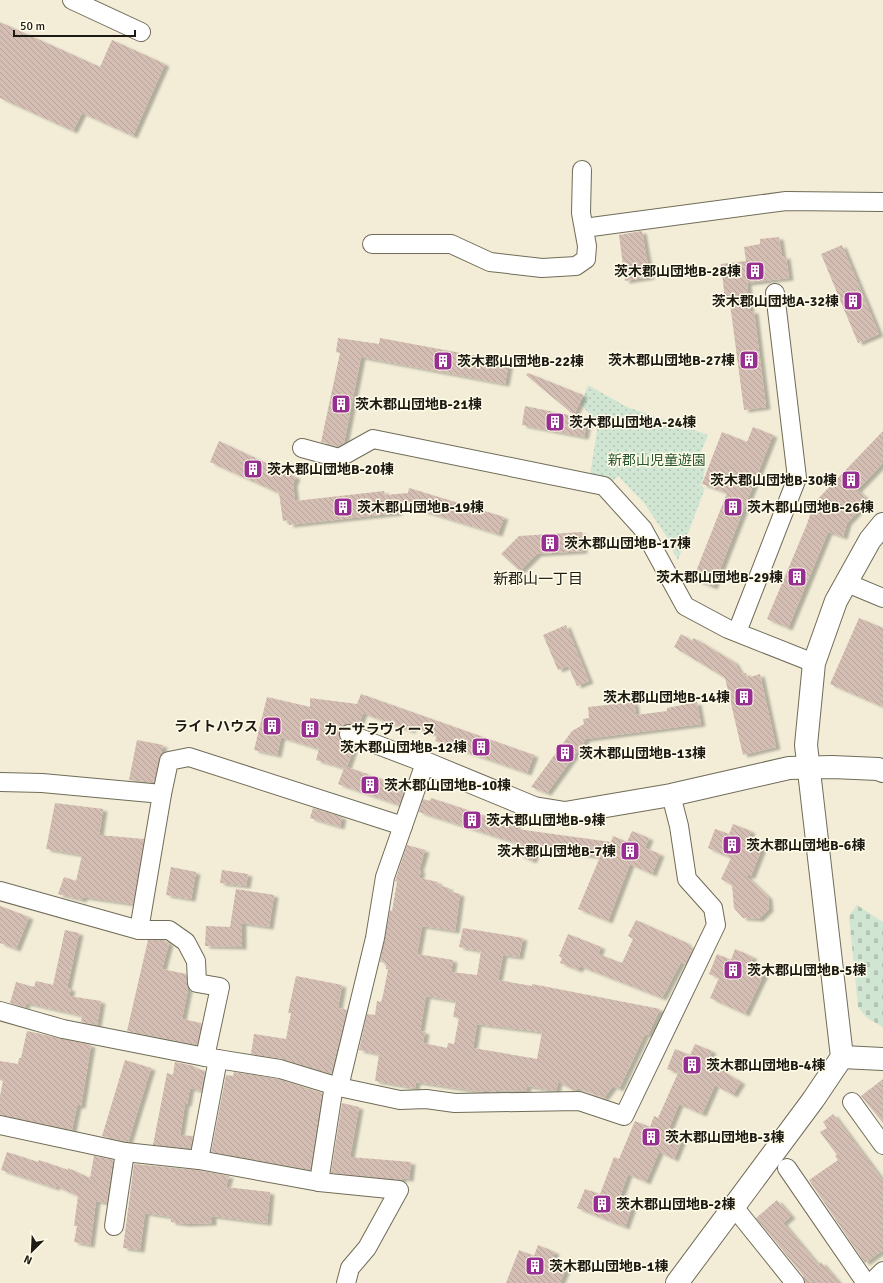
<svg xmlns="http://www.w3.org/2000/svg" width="883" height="1283" font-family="Signika,'Noto Sans JP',sans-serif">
<defs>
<pattern id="cemetery-stones" width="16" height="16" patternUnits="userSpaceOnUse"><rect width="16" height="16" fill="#d1e5d3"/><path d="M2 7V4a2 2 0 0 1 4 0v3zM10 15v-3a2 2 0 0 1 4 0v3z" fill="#b3c4b4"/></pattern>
<pattern id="park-dots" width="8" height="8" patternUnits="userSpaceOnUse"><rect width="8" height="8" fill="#d1e5d3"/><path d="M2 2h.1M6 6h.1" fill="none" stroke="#b3c4b4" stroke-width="1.8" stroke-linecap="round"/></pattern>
<pattern id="building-back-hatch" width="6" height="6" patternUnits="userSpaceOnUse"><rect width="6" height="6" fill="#d4bdb2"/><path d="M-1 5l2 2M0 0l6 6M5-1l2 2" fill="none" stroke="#b5a298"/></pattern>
<filter id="shadow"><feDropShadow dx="4.5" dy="2.5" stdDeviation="1" flood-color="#0004"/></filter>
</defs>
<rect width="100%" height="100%" fill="#f3edd7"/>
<path fill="url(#cemetery-stones)" d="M857 905 883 922V1027L867 1018 858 1007 849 916Z"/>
<path fill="url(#park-dots)" d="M588 385 627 407 708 435 697 461 706 465 701 486 705 488 678 560 671 548 673 546 644 503 618 476 610 484 590 475 598 424 581 404Z"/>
<g fill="url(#building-back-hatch)" fill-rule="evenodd" filter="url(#shadow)">
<path d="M0 22 100 67 112 40 165 64 133 136 82 113 73 131 0 98Z"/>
<path d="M642 231 650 277 625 281 619 235Z"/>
<path d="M779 237 782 257 786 256 789 278 747 283 750 311H754L766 407 744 410 729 296 725 300 721 264 746 261 744 247 760 244V239Z"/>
<path d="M842 245 879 334 858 343 821 254Z"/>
<path d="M338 338 379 344 380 338 509 362 505 384 361 357 344 443 338 446 321 442 340 353 336 352Z"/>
<path d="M528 373 583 395 574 415 526 375Z"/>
<path d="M525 406 588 419 584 437 522 425Z"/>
<path d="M753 427 773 435 713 587 693 579 727 493 702 484 722 432 747 442Z"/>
<path d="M883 431V463L857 490 868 500 847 523 843 537 828 532 788 628 767 619 807 524 814 503Z"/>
<path d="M219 441 296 477 293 484 295 501 384 491 385 495 408 493 409 488 504 517 498 534 397 503 398 513 289 525V520L283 521 279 493 210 462Z"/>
<path d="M582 532 583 551 537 554 520 571 501 554 519 536Z"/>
<path d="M859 618 883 628V707L830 684Z"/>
<path d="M566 625 589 681 577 686 568 666 558 670 543 635Z"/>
<path d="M681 634 692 641 694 638 734 662 741 674 746 673 747 678 760 674 776 747 743 755 725 678 674 647Z"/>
<path d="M361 694 534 755 527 773 435 741 437 736 413 726 411 731 363 713 358 726 347 724 339 731V736L341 741 354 747 347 767 402 786 400 792 403 793 399 805 338 784 344 768 316 760 319 749 281 737 277 755 254 750 267 697 310 707V698L357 704Z"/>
<path d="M634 702 636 715 667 711V708L697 702 701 724 586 739 547 793 531 787 572 731 584 724 583 719 589 718 588 707Z"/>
<path d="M137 740 163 745 154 783 129 780Z"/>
<path d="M431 798 517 826V829L611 842 613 836 627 842 632 831 649 838 645 848 660 854 652 874 630 864 608 921 578 909 600 857 537 848 532 861 519 855 523 845 419 812 423 799 430 801Z"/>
<path d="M55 803 103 809 99 835 144 839 133 904 83 897 82 900 58 894 64 877 76 881 82 855 46 849Z"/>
<path d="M313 808 342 817 340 827 310 818Z"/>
<path d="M733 824 751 831 747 842 762 848 751 876H746L768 897 769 909 759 919 743 918 734 908 732 885 721 879 731 858 708 848 715 829 729 834Z"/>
<path d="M407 845 425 850 419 870 421 871 419 878 438 882 437 885 449 888 448 891 460 894 455 931 422 926 417 954 453 960 451 972 477 975 481 951 459 947 463 928 523 938 519 957 503 955 498 980 532 986V984L660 1009 648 1035 645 1034 619 1089 613 1086 604 1098 578 1088 575 1091 558 1082 556 1091 527 1086 526 1091 496 1090 495 1092 485 1090 483 1092 416 1082 415 1088 375 1081 379 1054 359 1050 367 1014 375 1015 377 1001 381 1002 383 995 388 969H386V963L380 962 390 910 392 911 397 882 395 881ZM426 996 456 1001 453 1017 459 1018 454 1044 448 1043 447 1048 423 1043 425 1032 420 1031ZM477 1024 542 1032 537 1059 473 1048Z"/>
<path d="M171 867 196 872 191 899 166 895Z"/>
<path d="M222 870 248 874 246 886 220 883Z"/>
<path d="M236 889 274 895 269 927 242 923V947L205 946 206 926 230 927Z"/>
<path d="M0 906 29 917 16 949 0 943Z"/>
<path d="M636 920 687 943V945L693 948 685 964 681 962 662 998 580 966 578 970 560 963 562 958 559 956 568 934 601 947 598 954 622 963 633 939 628 936Z"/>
<path d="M65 930 79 933 67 988 71 989 69 996 101 1001 97 1025 81 1022 82 1016 71 1013 26 1003 25 1007 10 1003 16 982 34 987 36 981 53 985Z"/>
<path d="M148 940H164L169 943 162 969 186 974 188 989 182 1019 201 1023 197 1045 127 1031Z"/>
<path d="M735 949 753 957 749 967 764 974 745 1014 710 998 719 978 709 974 717 954 731 960Z"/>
<path d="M296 976 342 985 338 1008 347 1010 331 1074 283 1059 251 1054 254 1034 286 1039 291 1013H288Z"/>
<path d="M27 1031 91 1045 81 1106H77L72 1130 0 1115V1096L3 1081 0 1080V1061L18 1064 19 1058H21Z"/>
<path d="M695 1044 712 1051 707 1062 722 1068 721 1070 741 1082 733 1095 715 1085 702 1114 679 1104 667 1133 682 1140 674 1159 659 1152 646 1182 628 1174 618 1202 632 1207 625 1227 577 1208 585 1189 600 1194 614 1157 619 1159 635 1121 650 1127 654 1116 658 1118 678 1073 667 1069 675 1049 690 1055Z"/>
<path d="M125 1060 151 1068 128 1142 102 1136Z"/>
<path d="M175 1062 194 1066 195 1068 205 1071 201 1091 190 1088 187 1104H185L180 1135 193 1136 190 1149 153 1145 167 1073 173 1075Z"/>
<path d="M234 1072 278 1079 322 1093 310 1170 211 1152 226 1075 233 1076Z"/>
<path d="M883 1079V1123L861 1096Z"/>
<path d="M342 1103 359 1107 350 1157 411 1162 409 1179 402 1178V1180L331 1173Z"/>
<path d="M833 1114 883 1181V1250L865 1263 809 1180 838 1160 835 1156 837 1155 820 1132 827 1128 823 1122Z"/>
<path d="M7 1152 38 1162 39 1160 68 1170V1168L90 1178 94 1156 113 1160 107 1203 96 1201 90 1245 74 1242 77 1226H74L78 1196 56 1186 55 1188 1 1170Z"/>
<path d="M134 1164 197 1170 229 1176 226 1187 270 1192 267 1223 212 1216V1223L185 1224 171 1222V1217L145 1213 140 1250 123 1248Z"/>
<path d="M777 1200 791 1216 783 1223 818 1265 821 1262 839 1283H805L803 1275 756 1218Z"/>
<path d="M538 1245 555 1252 551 1263 566 1269 560 1283H506L519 1250 534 1256Z"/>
</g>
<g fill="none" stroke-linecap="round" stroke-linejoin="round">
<g stroke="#706c58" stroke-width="20">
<g id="minor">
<path d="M72 0 141 32"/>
<path d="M584 228 786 201 883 202"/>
<path d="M372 244H451L490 262 542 268 576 266 586 259 587 246 581 213 582 170"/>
<path d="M302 448 339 458 373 439 604 486 643 529 685 606 728 629 814 663"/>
<path d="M847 583 883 598"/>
<path d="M737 632 797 478 775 293"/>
<path d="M0 782 42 783 162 794 139 930 0 891"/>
<path d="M162 794 169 761 189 757 403 826"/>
<path d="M139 930H169L186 942 196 961 197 983 220 987 205 1057"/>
<path d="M0 1011 63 1029 205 1057 280 1069 339 1087 400 1100 426 1099 455 1103 579 1101 624 1116 716 925 713 908 687 879 679 826 671 795"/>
<path d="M339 1087 375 938 385 877 425 763 349 734"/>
<path d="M852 1102 883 1145"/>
<path d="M0 1125 125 1152 199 1160 319 1182 399 1190 367 1248 350 1268 346 1283"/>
<path d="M199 1160 218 1059"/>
<path d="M787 1168 866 1283"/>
<path d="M319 1182 334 1085"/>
<path d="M734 1207 795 1283"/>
<path d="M114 1226 125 1152"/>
<path d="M871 1283 883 1271"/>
</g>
</g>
<g stroke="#706c58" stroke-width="24">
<g id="tertiary">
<path d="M425 763 534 808 565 813 671 795 789 768 832 767 878 769 883 771"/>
<path d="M842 1057 883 1059"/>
<path d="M677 1283 813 1100 842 1057 806 745 814 663 836 601 870 540 883 524"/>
</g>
</g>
<use href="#minor" stroke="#fff" stroke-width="18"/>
<use href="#tertiary" stroke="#fff" stroke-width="22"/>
</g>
<defs>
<g id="building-square" transform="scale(1)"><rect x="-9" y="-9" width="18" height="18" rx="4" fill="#972e92" stroke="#fffbe9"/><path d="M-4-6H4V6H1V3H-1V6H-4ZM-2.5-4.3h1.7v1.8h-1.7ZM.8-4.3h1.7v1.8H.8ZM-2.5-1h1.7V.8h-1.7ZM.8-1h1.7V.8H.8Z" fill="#fff"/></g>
</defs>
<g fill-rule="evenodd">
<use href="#building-square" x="755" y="271"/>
<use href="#building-square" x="853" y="301"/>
<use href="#building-square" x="749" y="360"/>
<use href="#building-square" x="443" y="361"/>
<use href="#building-square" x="341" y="404"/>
<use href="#building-square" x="555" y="422"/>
<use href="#building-square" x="253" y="469"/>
<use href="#building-square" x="851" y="480"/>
<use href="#building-square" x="343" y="507"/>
<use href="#building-square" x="733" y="507"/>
<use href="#building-square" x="550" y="543"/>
<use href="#building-square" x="797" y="577"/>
<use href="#building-square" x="744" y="697"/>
<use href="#building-square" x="272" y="726"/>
<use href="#building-square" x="310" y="729"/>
<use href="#building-square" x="481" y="747"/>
<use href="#building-square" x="565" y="753"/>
<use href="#building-square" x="370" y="785"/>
<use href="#building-square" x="472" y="820"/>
<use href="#building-square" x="732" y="845"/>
<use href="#building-square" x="630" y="851"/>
<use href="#building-square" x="733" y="970"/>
<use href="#building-square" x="692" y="1065"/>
<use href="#building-square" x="651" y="1137"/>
<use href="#building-square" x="602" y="1204"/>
<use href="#building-square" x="535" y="1266"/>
</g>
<g text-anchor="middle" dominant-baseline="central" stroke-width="3" stroke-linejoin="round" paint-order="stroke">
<g font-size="14" font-weight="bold" fill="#1c1a12" stroke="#fffbe9" text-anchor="start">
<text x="741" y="271" text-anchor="end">茨木郡山団地B-28棟</text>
<text x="839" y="301" text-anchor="end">茨木郡山団地A-32棟</text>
<text x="735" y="360" text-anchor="end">茨木郡山団地B-27棟</text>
<text x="457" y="361">茨木郡山団地B-22棟</text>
<text x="355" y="404">茨木郡山団地B-21棟</text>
<text x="569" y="422">茨木郡山団地A-24棟</text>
<text x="267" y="469">茨木郡山団地B-20棟</text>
<text x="837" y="480" text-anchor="end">茨木郡山団地B-30棟</text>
<text x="357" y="507">茨木郡山団地B-19棟</text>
<text x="747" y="507">茨木郡山団地B-26棟</text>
<text x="564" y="543">茨木郡山団地B-17棟</text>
<text x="783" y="577" text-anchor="end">茨木郡山団地B-29棟</text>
<text x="730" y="697" text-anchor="end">茨木郡山団地B-14棟</text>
<text x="258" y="726" text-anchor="end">ライトハウス</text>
<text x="324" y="729">カーサラヴィーヌ</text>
<text x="467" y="747" text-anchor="end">茨木郡山団地B-12棟</text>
<text x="579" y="753">茨木郡山団地B-13棟</text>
<text x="384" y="785">茨木郡山団地B-10棟</text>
<text x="486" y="820">茨木郡山団地B-9棟</text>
<text x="746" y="845">茨木郡山団地B-6棟</text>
<text x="616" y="851" text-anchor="end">茨木郡山団地B-7棟</text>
<text x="747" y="970">茨木郡山団地B-5棟</text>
<text x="706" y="1065">茨木郡山団地B-4棟</text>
<text x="665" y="1137">茨木郡山団地B-3棟</text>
<text x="616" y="1204">茨木郡山団地B-2棟</text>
<text x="549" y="1266">茨木郡山団地B-1棟</text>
</g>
<g font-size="14" fill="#265630" stroke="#fffbe9">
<text x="657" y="460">新郡山児童遊園</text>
</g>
<g font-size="15" fill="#1c1a12" stroke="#fffbe9">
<text x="538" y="579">新郡山一丁目</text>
</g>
</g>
<g transform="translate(32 1251) rotate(204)" stroke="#fffbe9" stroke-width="3" paint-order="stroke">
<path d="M0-3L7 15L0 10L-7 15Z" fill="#1c1a12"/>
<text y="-6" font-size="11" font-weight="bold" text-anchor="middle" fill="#1c1a12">N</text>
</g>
<path d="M14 30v6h121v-6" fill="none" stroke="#1c1a12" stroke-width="2"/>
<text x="20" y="30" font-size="12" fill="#1c1a12" stroke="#fffbe9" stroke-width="3" paint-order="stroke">50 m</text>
</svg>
